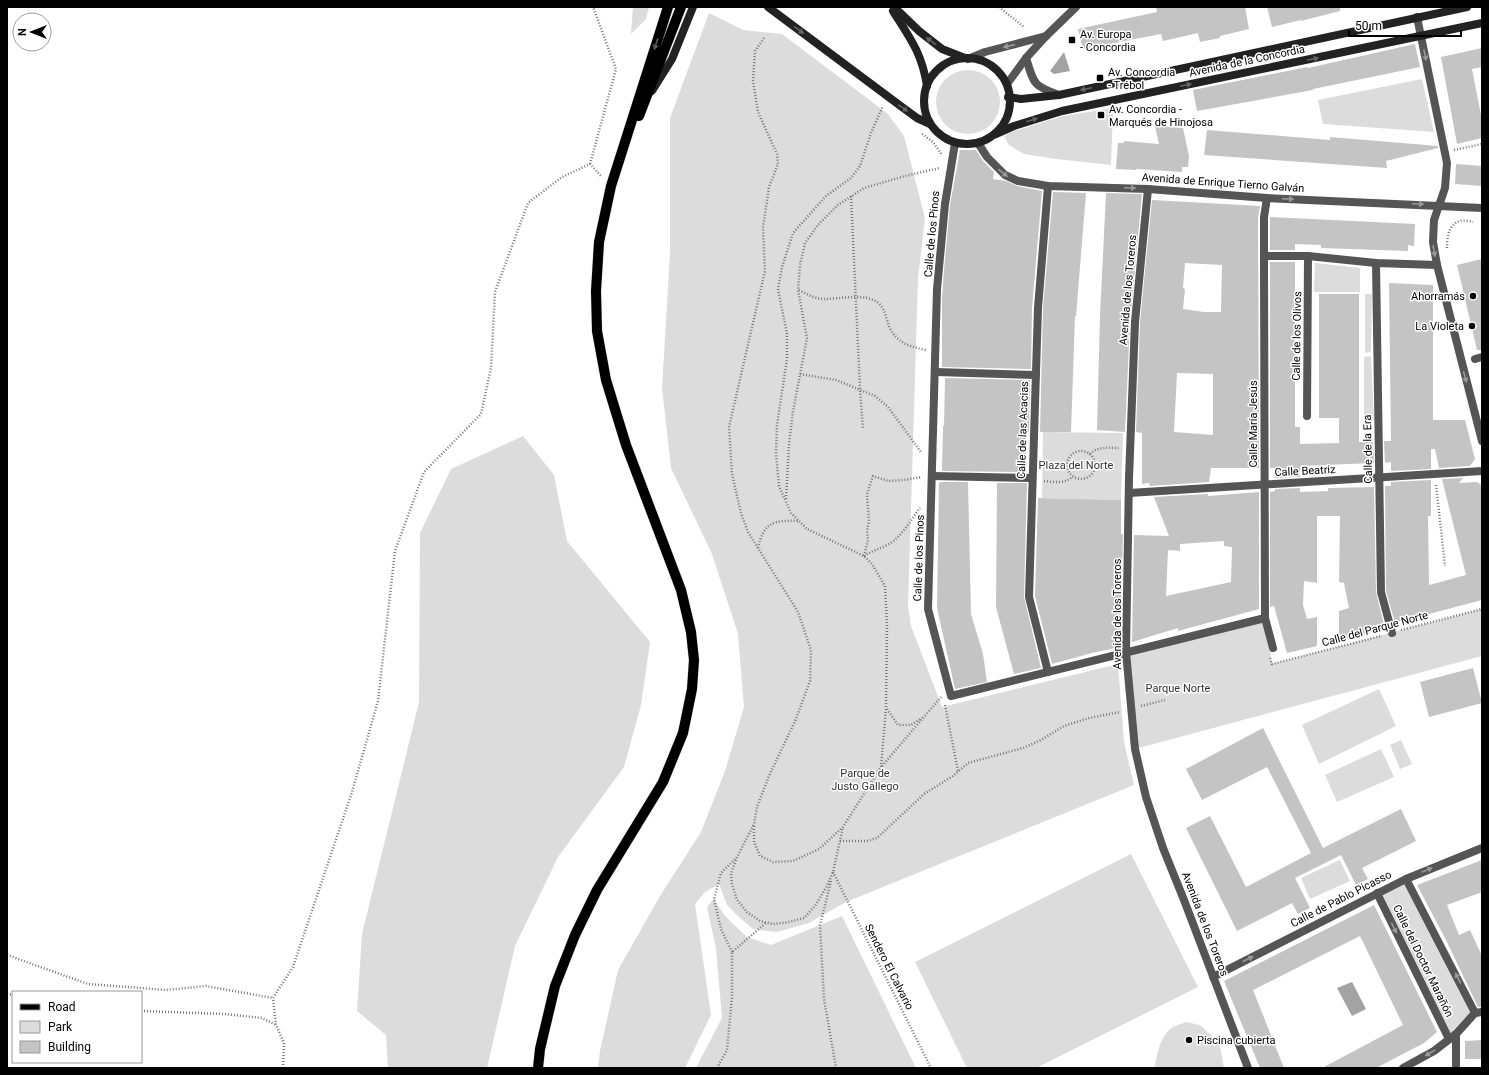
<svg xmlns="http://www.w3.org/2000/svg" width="1489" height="1075" font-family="Roboto,sans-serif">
<rect width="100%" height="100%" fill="#fff"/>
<g fill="#dcdcdc">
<path d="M633 7H649L646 19 631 34Z"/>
<path d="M709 13 743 30 782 34 888 114 904 136 925 218 918 279 908 607 911 626 942 707 1118 664 1124 742 1134 785 846 902 809 923 777 932 753 929 741 919 727 905 719 884 705 892 695 904 711 1015 685 1068H598L600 1051 618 970 660 896 701 832 725 771 744 707 738 634 712 554 671 468 662 388 670 254V118Z"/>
<circle cx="968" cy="102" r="32"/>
<path d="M1422 79 1434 132 1323 124 1318 100Z"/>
<path d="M1113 108 1111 165 1056 159 1024 154 1009 145 1004 136 1011 132 1063 116Z"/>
<path d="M1315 263 1360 268V292H1314Z"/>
<path d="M1365 294H1372L1371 352 1365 353Z"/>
<path d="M1371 356 1374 420 1364 424V357Z"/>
<path d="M1043 432 1123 433 1121 500 1042 498Z"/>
<path d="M523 436 554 475 567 541 650 642 641 705 624 767 558 857 515 946 487 1068H388L386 1035 357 1011 362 934 419 702 420 533 451 469Z"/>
<path d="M1482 609V656L1135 749 1126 652 1265 618 1272 664Z"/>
<path d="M1379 689 1396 726 1319 764 1302 725Z"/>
<path d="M1401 740 1412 764 1400 769 1390 745Z"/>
<path d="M1381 749 1394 777 1337 802 1325 775Z"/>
<path d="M1131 854 1198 987 1036 1068H967L915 962Z"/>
<path d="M1340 860 1350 881 1310 899 1301 878Z"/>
<path d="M1404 884 1470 1013 1450 1033 1383 895Z"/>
<path d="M714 899 725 916 747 937 771 945 842 916 916 1068H696L722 1018 716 948 707 907Z"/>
<path d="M1186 1022 1200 1025 1211 1035 1220 1046 1224 1068H1155C1156 1055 1161 1034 1173 1027 1177 1025 1182 1024 1186 1022Z"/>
</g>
<g fill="#a3a3a3">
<path d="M1064 52 1070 71 1054 74 1050 71Z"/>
<path d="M1352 982 1366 1009 1352 1016 1337 988Z"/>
</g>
<g fill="#c4c4c4" fill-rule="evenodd">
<path d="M1156 7H1245L1249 29 1220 36V38L1200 42 1198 33 1163 41 1161 34 1083 49 1078 29 1157 12Z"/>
<path d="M1267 7H1340V11L1301 21V20L1272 27Z"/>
<path d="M1415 44 1420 67 1313 89V90L1197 111 1193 90 1307 67 1308 68Z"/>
<path d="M1482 48V67L1472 69 1482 120V138L1457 144 1441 57Z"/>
<path d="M1155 126 1183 128 1189 156 1188 167H1182V172L1136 169V170L1116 169 1118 143H1124V141L1159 144Z"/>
<path d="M1207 130 1330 140V137L1438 146V148L1386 161 1387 168 1204 155Z"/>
<path d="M960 150H976L983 161 994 172 993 179 1006 181 1017 186 1042 191 1032 308 1031 369 942 367V297L944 270 950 205Z"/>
<path d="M1456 164 1482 166V186L1455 184Z"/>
<path d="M1053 192 1086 193 1076 316H1075L1071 432H1040L1043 308Z"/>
<path d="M1106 193 1142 194 1130 322 1125 432 1097 430 1100 316Z"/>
<path d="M1152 200 1260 206 1258 217 1259 468H1211L1209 482 1150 486 1149 483 1142 484V433L1136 432 1140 322ZM1185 263 1222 265 1221 312H1204L1183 309 1185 289 1183 288ZM1177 373 1213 374V435L1174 432Z"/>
<path d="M1270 217 1415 224 1414 246 1408 245V251L1321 248V245L1295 244V250H1270Z"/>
<path d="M1482 259V350H1477L1457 265Z"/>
<path d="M1270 262H1295V427H1300V444L1339 443V418H1319V294H1359V442H1373L1374 463 1300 466V477L1275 478V468H1270Z"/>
<path d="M1389 283 1433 285V420H1465L1475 459 1470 466 1439 468 1435 449H1431V469L1391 471V462L1385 463 1384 441H1391Z"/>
<path d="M945 378 1030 380 1029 432H1026V472L942 471 943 426H944Z"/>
<path d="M1463 478 1459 483 1477 482 1481 485 1482 490V600L1395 623 1386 591 1385 486H1391V482L1431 480V516H1428L1429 585 1466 575 1442 479Z"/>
<path d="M941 482H968L971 614 983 654 987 682 955 689 937 608 939 483Z"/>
<path d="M997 483H1027L1024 597 1041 668 1014 674 996 607Z"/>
<path d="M1374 487 1376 592 1384 625 1383 626 1384 629 1339 640V611L1349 608 1344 583 1339 582 1340 516H1317V583L1304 581 1303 605 1307 619 1317 617V646L1287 653 1274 606 1270 607V492L1275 491V489L1300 488V492L1328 491V488Z"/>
<path d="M1259 492V609L1178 631V628L1132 642 1134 535 1169 536 1154 497 1208 494V496ZM1224 541V546L1232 547 1231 582 1166 596 1168 550 1180 551V544Z"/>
<path d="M1038 498 1121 500V534H1123L1120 647 1092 653 1052 664 1035 596Z"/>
<path d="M1473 668 1482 703 1429 717 1420 682Z"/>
<path d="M1263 728 1323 848 1401 809 1416 841 1362 868 1368 879 1356 885 1341 855 1295 878 1310 908 1298 914 1292 903 1237 931 1186 828 1210 816 1246 887 1311 853 1267 767 1202 800 1186 769Z"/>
<path d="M1482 860V892L1447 905 1459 935 1470 930 1482 956V1007H1478L1446 940 1417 885Z"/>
<path d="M1374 905 1437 1032 1424 1043 1376 1068H1322L1403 1025 1360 936 1253 990 1284 1068H1260L1224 981Z"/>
<path d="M1482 1040V1059H1465V1041Z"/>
</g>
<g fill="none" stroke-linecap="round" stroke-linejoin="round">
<g stroke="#dbdbdb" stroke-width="11">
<g id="primary">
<path d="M639 116 681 7"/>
<path d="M538 1068 540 1049 555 986 575 935 597 890 663 782 683 733 692 689 694 660 691 632 681 590 626 445 606 380 597 331 596 291 599 242 611 186 668 7"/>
</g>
</g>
<g stroke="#777" stroke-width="2.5" stroke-dasharray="1 2" stroke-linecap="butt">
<path d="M999 7 1024 27"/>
<path d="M764 38 755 51 753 81 758 112 777 154 778 164 769 187 763 228 765 271 729 427 732 474 741 513 748 532 798 612 811 650 810 681 796 719 769 776 757 807 754 824 737 857 731 874 732 884 737 900 747 912 760 921 773 924 789 922 804 918 815 906 827 886 833 872 843 827"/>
<path d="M922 134 933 142 942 155"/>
<path d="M1454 150 1482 144"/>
<path d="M590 164 616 69 593 7"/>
<path d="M851 196 860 389 863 429"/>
<path d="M1447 248C1447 239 1448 224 1460 221 1463 220 1469 221 1473 222"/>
<path d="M799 290C807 294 815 299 825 299 840 299 864 293 877 302 883 306 885 313 887 320 893 341 906 346 926 350"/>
<path d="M800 374 836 380 875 396 888 407 921 452"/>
<circle cx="1081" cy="465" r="14"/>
<path d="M1090 454C1098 446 1108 448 1119 448"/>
<path d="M1044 481C1054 482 1065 484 1072 477"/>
<path d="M1436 485 1445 566"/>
<path d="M786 499 789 444 793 411 807 338 798 290 800 265 805 243 818 225 838 205 864 188 905 176 940 168"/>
<path d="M758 548C764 522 773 520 799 521"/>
<path d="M864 556 868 540 867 531 869 521 867 494 873 476 888 481 903 480 922 477"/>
<path d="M864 556C872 551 879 549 887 545 901 538 910 521 920 508"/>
<path d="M1401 630 1482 609"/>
<path d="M1270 658 1272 664 1381 636"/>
<path d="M945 705 958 771"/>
<path d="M1141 706 1165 700"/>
<path d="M887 709 898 725H911L922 718"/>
<path d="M882 766 941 697"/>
<path d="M754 826V842L760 856 773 862 793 861 819 849 843 827 881 767 886 708 887 624 885 586 872 564 864 556 807 529 791 513 779 486 776 454 777 425 787 359V334L778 289 782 267 793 233 826 196 851 178 860 166 871 133 883 106"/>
<path d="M840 841H867L877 838 924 794 953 776 968 763 1023 748 1041 740 1064 726 1089 718 1120 712"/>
<path d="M833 872 931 1068"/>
<path d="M831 881 820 925 824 999 836 1068"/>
<path d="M732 952 721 929 714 899 721 873 736 858"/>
<path d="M7 955 88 984 166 990 206 986 273 998"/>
<path d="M7 994 13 995"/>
<path d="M141 1011 224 1014 262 1018 276 1025"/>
<path d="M283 1068 284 1043 276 1025 273 998 293 967 352 792 378 701 395 551 424 472 481 414 491 368 495 292 528 203 562 177 590 164 602 177"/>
<path d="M717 1068 727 1050 732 997V952L767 922"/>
</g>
<g stroke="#555" stroke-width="8">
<path d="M1417 17 1447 163 1445 188 1434 220 1433 242 1437 265 1482 441"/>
<path d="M1026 58C1034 84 1033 86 1059 95"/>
<path d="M968 59 985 52 1046 36"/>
<path d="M1007 84 1026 58 1046 36 1076 7"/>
<path d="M955 143 945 204 937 289 928 609 951 696 1265 618"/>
<path d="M978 143 987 157 1005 175 1018 181 1048 186 1148 189 1267 198 1482 208"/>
<path d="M1148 189 1135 322 1129 478 1126 652 1135 749 1146 797 1163 848 1184 900 1248 1068"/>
<path d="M1267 198 1264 217V256L1265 618 1273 648"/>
<path d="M1264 256H1308L1376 263 1437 265"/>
<path d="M1376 263 1381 592 1392 633"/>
<path d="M1475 359 1482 357"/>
<path d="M936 372 1036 375"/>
<path d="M1307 416 1308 256"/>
<path d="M932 476 1032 478"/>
<path d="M1129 493 1482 471"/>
<path d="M1048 672 1029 597 1038 308 1048 186"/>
<path d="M1406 879 1475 1013"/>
<path d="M1377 893 1449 1039"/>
<path d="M1213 977 1406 879 1482 848"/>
<path d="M1403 1068 1434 1051 1456 1034 1475 1013 1482 1012"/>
<path d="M1456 1068V1034"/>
</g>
<g stroke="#222" stroke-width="8">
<path d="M768 7 902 107 917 118 930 124"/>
<path d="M894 7 919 31 942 49 965 58"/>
<path d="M893 11C910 38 922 53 927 86"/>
<circle cx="967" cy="101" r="43"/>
<path d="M652 91 672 59 693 7"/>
<path d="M1008 97 1021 99 1059 95 1467 7"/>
<path d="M996 134 1014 126 1062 111 1482 23"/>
</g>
<use href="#primary" stroke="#000" stroke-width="10"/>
</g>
<defs><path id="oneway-solid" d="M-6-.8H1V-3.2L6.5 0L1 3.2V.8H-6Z"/></defs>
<g fill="#646464">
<use href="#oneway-solid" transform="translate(799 30) rotate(37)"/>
<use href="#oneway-solid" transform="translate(931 41) rotate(-143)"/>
<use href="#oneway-solid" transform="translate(1313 59) rotate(-12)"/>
<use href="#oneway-solid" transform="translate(1186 85) rotate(-12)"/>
<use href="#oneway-solid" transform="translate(1086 89) rotate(168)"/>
<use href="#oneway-solid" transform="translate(903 108) rotate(35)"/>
<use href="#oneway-solid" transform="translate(1032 120) rotate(-17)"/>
</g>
<use fill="#595959" href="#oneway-solid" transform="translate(656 44) rotate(108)"/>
<g fill="#999">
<use href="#oneway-solid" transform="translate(1009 46) rotate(167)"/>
<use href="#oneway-solid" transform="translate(1425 55) rotate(78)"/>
<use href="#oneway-solid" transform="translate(1003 173) rotate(39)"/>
<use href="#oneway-solid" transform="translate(1130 188) rotate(2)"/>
<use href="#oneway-solid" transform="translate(1288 199) rotate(2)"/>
<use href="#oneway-solid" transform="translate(1418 204) rotate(2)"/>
<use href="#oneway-solid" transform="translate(1434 251) rotate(81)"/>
<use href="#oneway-solid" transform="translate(1465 377) rotate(76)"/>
<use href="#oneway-solid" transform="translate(1427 870) rotate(-22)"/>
<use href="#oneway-solid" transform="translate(1394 928) rotate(64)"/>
<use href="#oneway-solid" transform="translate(1248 959) rotate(-27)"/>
<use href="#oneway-solid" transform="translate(1458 978) rotate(-117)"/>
<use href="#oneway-solid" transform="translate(1430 1053) rotate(149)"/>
</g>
<g fill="#000" stroke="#fff" stroke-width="1.5">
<rect x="1068" y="36" width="8" height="8" rx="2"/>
<rect x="1096" y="74" width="8" height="8" rx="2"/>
<rect x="1097" y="111" width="8" height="8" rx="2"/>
<circle cx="1473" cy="296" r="4"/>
<circle cx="1472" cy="326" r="4"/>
<circle cx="1189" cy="1040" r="4"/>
</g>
<g text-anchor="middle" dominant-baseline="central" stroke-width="3" stroke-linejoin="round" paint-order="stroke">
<g font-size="11" fill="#000" stroke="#fff" text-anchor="start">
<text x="1080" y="34">Av. Europa<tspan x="1080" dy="13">- Concordia</tspan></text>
<text x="1108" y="72">Av. Concordia<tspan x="1108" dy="13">- Trébol</tspan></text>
<text x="1109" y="109">Av. Concordia -<tspan x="1109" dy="13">Marqués de Hinojosa</tspan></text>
<text x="1465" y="296" text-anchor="end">Ahorramás</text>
<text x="1464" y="326" text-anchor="end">La Violeta</text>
<text x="1197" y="1040">Piscina cubierta</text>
</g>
<g font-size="11" fill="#000" stroke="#fff">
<text transform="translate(1247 61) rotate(-12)">Avenida de la Concordia</text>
<text transform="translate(1223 183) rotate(4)">Avenida de Enrique Tierno Galván</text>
<text transform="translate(932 234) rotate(-85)">Calle de los Pinos</text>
<text transform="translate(1128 290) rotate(-85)">Avenida de los Toreros</text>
<text transform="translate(1297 336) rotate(-89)">Calle de los Olivos</text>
<text transform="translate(1253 424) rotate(-90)">Calle María Jesús</text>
<text transform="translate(1023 430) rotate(-88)">Calle de las Acacias</text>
<text transform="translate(1368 449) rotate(-91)">Calle de la Era</text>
<text transform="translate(1305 471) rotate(-3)">Calle Beatriz</text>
<text transform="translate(919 558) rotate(-88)">Calle de los Pinos</text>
<text transform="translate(1117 614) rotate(-90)">Avenida de los Toreros</text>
<text transform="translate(1375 629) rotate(-15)">Calle del Parque Norte</text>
<text transform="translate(1341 899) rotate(-27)">Calle de Pablo Picasso</text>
<text transform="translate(1205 924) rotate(69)">Avenida de los Toreros</text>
<text transform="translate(1423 961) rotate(64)">Calle del Doctor Marañón</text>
<text transform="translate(889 967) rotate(63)">Sendero El Calvario</text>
</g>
<g font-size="11" fill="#333" stroke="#fff">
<text x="1076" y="465">Plaza del Norte</text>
<text x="1178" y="688">Parque Norte</text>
<text x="865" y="773">Parque de<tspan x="865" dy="13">Justo Gallego</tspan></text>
</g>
</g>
<rect width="1489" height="1075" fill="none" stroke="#000000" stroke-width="16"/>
<rect x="12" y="991" width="130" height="72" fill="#ffffff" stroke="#999999"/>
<rect x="20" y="1004" width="20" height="6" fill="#000000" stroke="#999999"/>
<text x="48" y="1011" font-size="12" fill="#000000">Road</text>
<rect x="20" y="1021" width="20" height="12" fill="#dcdcdc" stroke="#999999"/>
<text x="48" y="1031" font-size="12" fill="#000000">Park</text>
<rect x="20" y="1041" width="20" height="12" fill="#c4c4c4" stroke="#999999"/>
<text x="48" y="1051" font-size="12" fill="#000000">Building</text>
<g transform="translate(32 32) rotate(270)"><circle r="19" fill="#ffffff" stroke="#999999"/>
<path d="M0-3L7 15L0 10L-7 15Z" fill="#000000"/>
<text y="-6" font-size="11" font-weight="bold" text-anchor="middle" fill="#000000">N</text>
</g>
<path d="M1349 30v6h112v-6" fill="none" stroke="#000000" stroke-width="2"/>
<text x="1355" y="30" font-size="12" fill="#000000" stroke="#ffffff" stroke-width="3" paint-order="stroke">50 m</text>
</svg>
